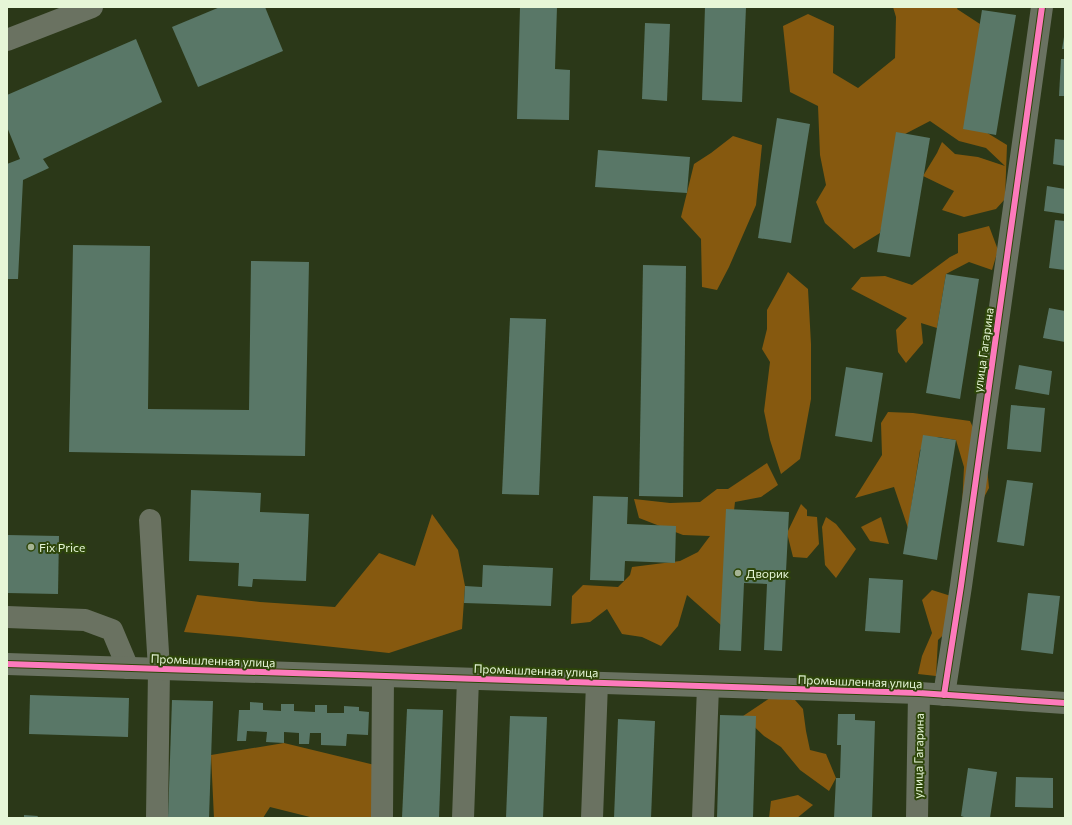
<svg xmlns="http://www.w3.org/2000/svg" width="1072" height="825" font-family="Commissioner,sans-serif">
<rect width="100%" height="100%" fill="#2b3818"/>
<g fill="#86590f">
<path d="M893 7H958L957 9 980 24 971 123 1007 145 1005 199 996 209 964 217 942 210 954 191 923 176 937 153 942 142 955 154 978 157 1005 166 986 148 959 141 930 121 905 134 880 233 854 249 825 223 816 202 826 185 820 155 818 106 790 92 783 26 808 14 834 26 833 73 858 88 895 58 896 17Z"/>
<path d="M733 136 762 145 756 205 729 267 717 290 702 287 701 239 681 217 694 164 711 153Z"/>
<path d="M989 226 998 250 992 270 969 262 946 274 937 328 921 323 923 343 906 363 898 352 896 330 907 318 851 289 861 277 885 276 912 285 950 257 958 253V234Z"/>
<path d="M788 272 808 289 811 344V399L800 459 781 474 770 440 764 411 770 362 762 349 767 329V310Z"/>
<path d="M888 412 913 413 970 421 986 455 989 488 969 525 962 506 964 467 956 440 938 437 920 450 908 528 894 487 855 498 882 455 881 423Z"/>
<path d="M767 463 778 485 761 497 735 502 731 537 730 633 687 595 678 626 661 646 642 637 622 634 607 609 590 622 571 624 572 596 583 585 618 587 630 575 632 567 680 561 698 552 710 536 683 535 639 518 634 499 670 503 700 502 717 489H728Z"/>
<path d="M801 504 807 510V516L817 517 819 544 807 558 793 557 787 533Z"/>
<path d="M432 514 458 550 465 586 462 629 389 653 240 637 184 632 197 595 260 602 335 607 379 553 415 566Z"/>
<path d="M826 517 836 524 856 549 836 578 825 565 822 527Z"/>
<path d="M881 517 889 544 870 541 861 527Z"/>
<path d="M932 590 951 596 955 624 938 640 936 676 918 674 922 656 932 633 922 600Z"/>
<path d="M770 698 795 700 803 709 806 731 810 750 826 754 836 778 829 791 800 770 781 747 764 736 743 716Z"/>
<path d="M284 743 383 767 382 818H314L270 807 263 818H214L211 755Z"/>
<path d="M798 795 813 805 797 818H769L771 801Z"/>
</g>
<g fill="#597767">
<path d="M220 7H265L283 51 198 87 172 27Z"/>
<path d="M520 7H557L555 69 570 70 569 120 517 119Z"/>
<path d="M705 7H746L742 102 702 100Z"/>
<path d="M982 10 1016 15 996 135 963 129Z"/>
<path d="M645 23 670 24 667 101 642 99Z"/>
<path d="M1064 37H1065V49H1062Z"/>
<path d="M136 39 162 102 43 159 49 168 23 180 18 279H7V164L20 159 7 127V95Z"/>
<path d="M1061 59H1065V96H1059Z"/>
<path d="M777 118 810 124 791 243 758 238Z"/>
<path d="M896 132 930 138 910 257 877 252Z"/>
<path d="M1055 139 1065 140V166L1053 164Z"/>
<path d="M598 150 690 157 687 193 595 187Z"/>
<path d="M1047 186 1065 189V214L1044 211Z"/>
<path d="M1055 220 1065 221V270L1049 268Z"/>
<path d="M73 245 150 246 148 409 249 410 251 261 309 262 305 456 69 452Z"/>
<path d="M643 265 686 266 683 497 639 496Z"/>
<path d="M946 274 979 279 960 399 926 393Z"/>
<path d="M1049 308 1065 311V342L1043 338Z"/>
<path d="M510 318 546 319 539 495 502 494Z"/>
<path d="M1019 365 1052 371 1049 395 1015 389Z"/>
<path d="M846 367 883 373 872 442 835 436Z"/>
<path d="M1011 405 1045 408 1041 452 1007 449Z"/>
<path d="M923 435 956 440 937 560 903 554Z"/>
<path d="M1007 480 1033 483 1024 546 997 542Z"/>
<path d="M191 490 261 493 260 512 309 514 306 581 253 579 252 587 238 586 239 563 189 561Z"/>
<path d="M593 496 628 497 627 524 676 526 675 563 625 561 624 581 590 580Z"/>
<path d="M726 509 789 512 782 651 764 650 767 584 744 583 741 651 719 650Z"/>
<path d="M7 535 59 536 58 594 7 593Z"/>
<path d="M483 565 553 568 551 606 464 603 465 586 482 587Z"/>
<path d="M869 578 903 580 900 633 865 631Z"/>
<path d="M1028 593 1060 596 1053 654 1021 650Z"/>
<path d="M30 695 129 698 128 737 29 734Z"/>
<path d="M172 700 213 701 209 818H168Z"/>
<path d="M250 702 263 703V710L281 711V704H294V711L315 712V705H327V713H344V706L359 707V711L369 712 368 735 347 734 346 746 321 745V733H310L309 744H299V733L284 732V743L266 742 267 732 247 731 246 741H237L239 710H250Z"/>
<path d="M407 709 443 710 439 818H402Z"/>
<path d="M838 714H855V720L875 721 872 818H834L836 778H840L841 745H837Z"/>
<path d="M720 715 756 716 753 818H717Z"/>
<path d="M510 716 547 717 543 818H506Z"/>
<path d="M618 719 655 721 651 818H614Z"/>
<path d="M968 768 997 772 990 818H967L961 816Z"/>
<path d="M1016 777 1053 778V808L1015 807Z"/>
<path d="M24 815 38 816 37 818H24Z"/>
</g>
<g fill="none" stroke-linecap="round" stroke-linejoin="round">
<g stroke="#6a7261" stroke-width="22">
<path d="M7 40 92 7"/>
<path d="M150 520 159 669 157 818"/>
<path d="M7 617 85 620 112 630 128 668"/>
<path d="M7 664 919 693 1065 703"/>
<path d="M944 695 961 586 1042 7"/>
<path d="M382 818 383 676"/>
<path d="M463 818 468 679"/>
<path d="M592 818 597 683"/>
<path d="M703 818 708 687"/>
<path d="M917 818 919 693"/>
</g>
<g stroke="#2e460a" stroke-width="8">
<g id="cycleway">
<path d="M7 664 919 693 1065 703"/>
<path d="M944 695 961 586 1042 7"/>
</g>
</g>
<use href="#cycleway" stroke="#fd7abc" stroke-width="6"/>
</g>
<g fill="#a5b494" stroke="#2e460a" stroke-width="1.5">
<circle cx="31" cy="547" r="4"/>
<circle cx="738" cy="573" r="4"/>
</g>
<g text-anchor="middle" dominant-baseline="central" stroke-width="4" stroke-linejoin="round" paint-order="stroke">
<g font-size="12" fill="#e6f6d7" stroke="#2e460a">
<text transform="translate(983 350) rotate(-82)">улица Гагарина</text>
<text transform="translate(213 660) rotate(2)">Промышленная улица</text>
<text transform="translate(536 670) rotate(2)">Промышленная улица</text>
<text transform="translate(860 681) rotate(2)">Промышленная улица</text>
<text transform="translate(918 756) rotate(-89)">улица Гагарина</text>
</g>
<g font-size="12" fill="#e6f6d7" stroke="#2e460a" text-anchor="start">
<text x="39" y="547">Fix Price</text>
<text x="746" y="573">Дворик</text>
</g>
</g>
<rect width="1072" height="825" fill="none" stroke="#e6f6d7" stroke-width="16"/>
</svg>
